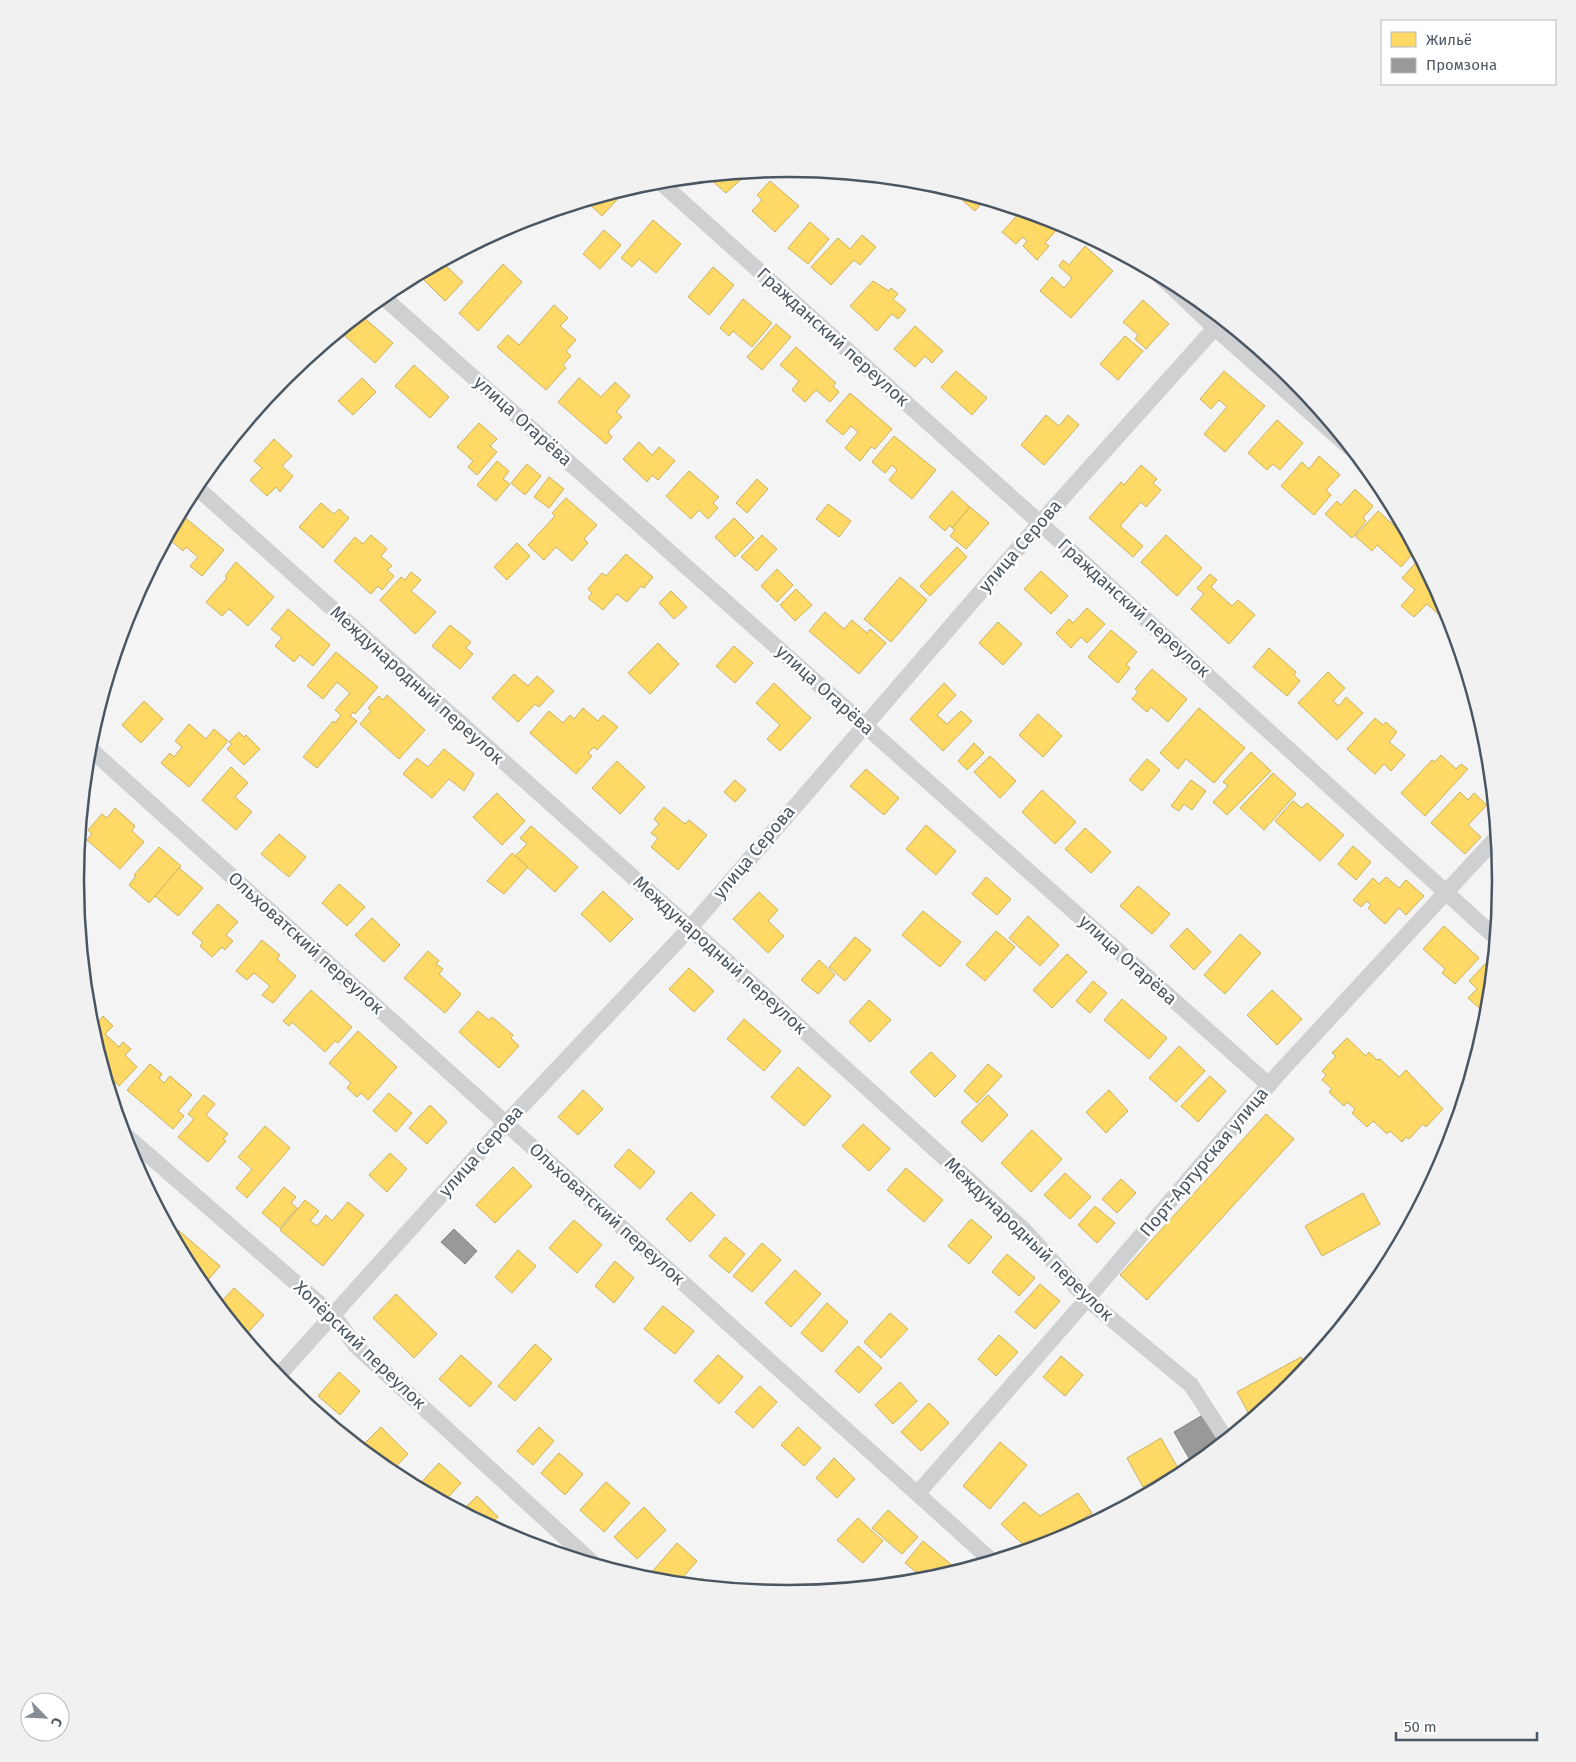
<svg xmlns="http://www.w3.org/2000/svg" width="1576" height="1762" font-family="'Fira Sans',sans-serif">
<rect width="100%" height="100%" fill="#f4f4f4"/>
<g fill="#ffd966" stroke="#c9b264">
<path d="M743 172 745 176 726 193 707 176Z"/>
<path d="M770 181 799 206 775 232 752 211 762 200 757 195Z"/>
<path d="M623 190 625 191 602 216 586 201Z"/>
<path d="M966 193 989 200 987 203 984 200 975 211 961 199Z"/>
<path d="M1022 210 1050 219 1059 227 1045 243 1049 246 1037 260 1023 246 1027 241 1023 237 1016 244 1002 232Z"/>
<path d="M653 220 681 244 656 273 639 259 632 267 621 258Z"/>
<path d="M810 222 829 239 808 264 788 248Z"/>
<path d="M604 230 621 245 600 269 583 254Z"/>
<path d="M862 235 876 247 860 265 854 260 831 285 811 267 838 238 850 249Z"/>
<path d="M1085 246 1113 271 1071 318 1040 291 1052 277 1064 288 1072 278 1059 266 1063 260 1069 265Z"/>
<path d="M442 262 463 282 445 301 418 274Z"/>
<path d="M503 264 522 282 478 331 459 313Z"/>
<path d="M713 267 734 285 709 315 688 297Z"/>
<path d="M873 281 889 291 891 288 898 294 893 299 906 310 898 319 892 314 877 331 850 306Z"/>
<path d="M743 299 772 323 752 347 733 331 729 336 720 328Z"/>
<path d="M1143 300 1169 324 1146 349 1135 339 1138 335 1123 322Z"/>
<path d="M554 305 568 318 560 326 576 340 566 351 571 356 563 365 566 368 546 390 497 347 508 335 519 345Z"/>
<path d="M362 316 393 343 375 363 345 336Z"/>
<path d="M776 324 791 337 762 370 747 357Z"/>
<path d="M915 326 943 351 932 363 925 356 915 367 894 349Z"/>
<path d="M1125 336 1143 351 1118 380 1100 364Z"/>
<path d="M796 347 836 383 833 386 839 392 830 402 816 390 805 402 792 390 799 381 780 365Z"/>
<path d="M414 365 449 397 430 418 395 386Z"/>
<path d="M956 371 987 398 972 415 941 387Z"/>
<path d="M1224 371 1265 406 1225 452 1204 434 1227 407 1219 400 1211 409 1200 399Z"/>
<path d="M362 378 376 392 353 415 338 401Z"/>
<path d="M579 378 601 397 615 382 630 396 616 412 622 417 608 432 612 437 606 444 558 402Z"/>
<path d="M850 393 892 429 875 449 871 447 860 461 845 448 858 432 851 426 843 435 826 421Z"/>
<path d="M1046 415 1059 426 1068 415 1079 425 1044 465 1021 445Z"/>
<path d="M1277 420 1303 443 1280 470 1273 464 1267 470 1248 453Z"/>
<path d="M479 423 497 439 490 446 497 452 477 475 468 467 473 461 457 447Z"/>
<path d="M241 429 245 433 228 452 224 449Z"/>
<path d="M894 436 936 470 912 499 889 480 897 470 892 465 885 473 872 462Z"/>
<path d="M274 439 292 456 282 466 293 476 280 492 276 487 267 496 250 480 262 468 254 461Z"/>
<path d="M639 442 652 455 659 447 675 461 658 480 652 475 647 482 623 459Z"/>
<path d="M1319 456 1340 475 1326 490 1331 495 1314 515 1281 486 1302 462 1309 469Z"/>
<path d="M497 461 509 471 503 479 510 484 496 501 477 485Z"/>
<path d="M527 464 541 476 525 495 511 483Z"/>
<path d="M1141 465 1157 479 1153 483 1161 490 1146 507 1141 502 1120 526 1143 546 1133 557 1089 518 1121 482 1124 485Z"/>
<path d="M689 471 719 497 713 503 718 508 708 519 699 510 691 519 666 496Z"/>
<path d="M549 477 564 489 549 508 534 497Z"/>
<path d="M757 479 768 489 747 513 736 503Z"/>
<path d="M1355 489 1373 506 1363 518 1366 521 1352 538 1325 514 1337 501 1341 505Z"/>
<path d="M952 491 970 507 952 528 950 525 945 531 929 517Z"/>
<path d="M566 498 597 525 584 539 588 543 572 561 556 547 544 560 528 545 555 516 552 513Z"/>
<path d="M321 503 334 514 339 509 349 518 323 548 299 527Z"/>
<path d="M828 504 851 521 839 537 816 519Z"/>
<path d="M970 507 989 523 966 549 950 536 955 530 952 528Z"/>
<path d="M1378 511 1411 541 1416 550 1401 567 1377 545 1372 551 1355 536Z"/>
<path d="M182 515 224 550 202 576 190 566 198 557 186 547 183 551 169 539 178 528 174 525Z"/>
<path d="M734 518 754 538 735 557 715 537Z"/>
<path d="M371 535 387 549 381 556 392 566 387 570 394 576 382 590 378 586 371 594 334 561 355 537 363 544Z"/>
<path d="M762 535 777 549 757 571 741 557Z"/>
<path d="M1166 535 1202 568 1177 596 1141 562Z"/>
<path d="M517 543 530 556 507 580 494 567Z"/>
<path d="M957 547 967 557 930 596 920 586Z"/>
<path d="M626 554 653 577 644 588 641 586 627 602 617 594 603 610 588 598 592 593 588 589 602 573 606 576Z"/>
<path d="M1420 558 1447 608 1449 616 1445 620 1427 604 1414 617 1401 606 1415 590 1402 578Z"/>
<path d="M236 562 274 597 248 626 229 609 222 616 206 602 227 578 225 576Z"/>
<path d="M777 569 793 585 777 602 761 586Z"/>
<path d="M1041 571 1068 596 1051 614 1024 589Z"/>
<path d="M411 572 421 580 411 591 436 612 415 634 380 600 401 577 405 580Z"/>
<path d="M1210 574 1217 580 1211 587 1232 606 1238 600 1255 615 1229 644 1191 609 1204 594 1197 588Z"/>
<path d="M900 577 927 600 891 642 864 619Z"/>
<path d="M796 589 812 605 795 621 780 605Z"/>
<path d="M671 591 687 607 674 619 659 603Z"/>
<path d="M1087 608 1105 624 1087 643 1081 637 1071 648 1056 633 1069 619 1073 623Z"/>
<path d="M288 609 330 645 313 666 300 655 294 662 275 646 282 638 271 629Z"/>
<path d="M825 612 844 629 852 620 867 633 870 629 886 643 859 674 809 631Z"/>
<path d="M998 622 1022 644 1003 665 979 643Z"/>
<path d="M450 625 471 642 466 648 473 654 460 669 432 646Z"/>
<path d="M1111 630 1137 652 1126 665 1130 668 1118 683 1088 657Z"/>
<path d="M658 643 679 664 650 694 628 673Z"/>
<path d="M734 646 753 663 735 683 716 666Z"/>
<path d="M1269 648 1296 672 1294 675 1300 681 1287 696 1253 667Z"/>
<path d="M336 652 378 687 355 714 353 712 350 716 357 721 317 768 303 757 333 721 335 723 341 715 335 710 350 693 337 682 323 699 307 686Z"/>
<path d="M1152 669 1187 699 1168 722 1151 707 1147 712 1132 699 1138 692 1135 689Z"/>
<path d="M1328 672 1345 688 1333 701 1339 706 1346 697 1363 713 1337 740 1298 703Z"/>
<path d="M514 674 528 686 537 676 554 691 539 707 535 704 518 722 492 698Z"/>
<path d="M774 683 811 718 780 751 767 739 780 725 756 703Z"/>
<path d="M944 683 956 695 937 715 947 724 961 711 972 721 943 751 910 719Z"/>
<path d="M387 695 425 730 399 759 360 724 371 711 368 708 379 696 383 700Z"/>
<path d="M144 701 163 719 141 743 122 725Z"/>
<path d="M583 708 598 721 603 715 618 727 597 750 594 747 588 753 592 756 576 774 530 733 549 711 563 723 570 715 574 719Z"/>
<path d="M1199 708 1245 748 1214 783 1186 759 1178 769 1160 753Z"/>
<path d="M1038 714 1062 736 1043 757 1019 735Z"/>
<path d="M1375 718 1383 725 1386 722 1397 732 1389 742 1405 755 1391 771 1384 764 1375 774 1347 749Z"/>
<path d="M189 724 206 739 214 729 228 741 189 787 161 763 170 753 174 757 182 747 175 741Z"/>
<path d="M239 732 244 737 246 735 260 749 244 765 227 749 232 744 229 742Z"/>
<path d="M974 743 984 753 967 770 958 761Z"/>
<path d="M444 749 474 774 464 791 449 779 432 798 403 774 417 758 428 767Z"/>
<path d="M1251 752 1271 771 1227 815 1213 802 1228 786 1223 782Z"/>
<path d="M1441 755 1456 769 1461 764 1468 769 1425 816 1401 793 1432 760 1435 762Z"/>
<path d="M990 756 1016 781 1000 798 974 772Z"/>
<path d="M1147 759 1160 770 1142 791 1129 780Z"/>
<path d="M617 761 645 787 620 814 592 788Z"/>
<path d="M231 767 248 783 235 797 252 812 236 830 202 800Z"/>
<path d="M866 769 899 798 884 815 850 786Z"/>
<path d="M1273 773 1296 794 1264 830 1240 808Z"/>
<path d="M735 780 746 790 735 802 724 792Z"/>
<path d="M1191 780 1206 791 1192 810 1184 804 1179 811 1171 806Z"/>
<path d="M1042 790 1076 822 1055 844 1022 812Z"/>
<path d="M1460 792 1468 800 1474 793 1487 805 1468 825 1481 837 1465 854 1431 823Z"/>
<path d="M497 793 525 821 502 845 473 817Z"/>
<path d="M1293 801 1302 808 1307 803 1344 835 1320 861 1275 821Z"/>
<path d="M664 807 685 824 689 820 707 835 678 870 651 847 658 838 651 833 659 824 654 819Z"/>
<path d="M115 808 135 826 132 831 144 842 120 869 87 840 92 834 88 830 102 814 107 818Z"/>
<path d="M926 825 956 851 936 875 906 849Z"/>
<path d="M531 826 578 867 555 892 515 856 527 844 520 838Z"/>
<path d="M1085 828 1111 852 1091 873 1065 849Z"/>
<path d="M279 834 306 857 289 877 261 854Z"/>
<path d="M1353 846 1371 862 1356 880 1338 864Z"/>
<path d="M159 847 181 866 149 903 129 885 136 876 134 875Z"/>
<path d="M512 853 528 867 504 894 487 881Z"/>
<path d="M179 868 203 888 178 916 155 896Z"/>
<path d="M1500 869 1501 881V885L1492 878Z"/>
<path d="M986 877 1011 899 997 915 972 894Z"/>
<path d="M1386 877 1399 888 1406 880 1424 896 1406 915 1399 908 1385 924 1368 908 1371 905 1367 901 1361 907 1353 900 1373 878 1379 884Z"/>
<path d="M339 884 365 907 347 926 322 903Z"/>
<path d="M1138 886 1170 914 1152 934 1120 906Z"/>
<path d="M603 891 633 919 610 942 581 914Z"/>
<path d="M759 892 778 910 768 921 784 936 768 953 733 919Z"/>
<path d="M218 904 238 922 226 935 233 941 225 950 222 947 212 957 200 946 203 942 192 933Z"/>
<path d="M923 911 961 942 940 967 902 935Z"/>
<path d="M1028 916 1059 945 1040 966 1009 938Z"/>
<path d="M372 918 400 945 384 962 355 935Z"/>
<path d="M1444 926 1479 958 1455 984 1442 973 1445 969 1423 949Z"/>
<path d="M1187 928 1211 952 1194 970 1170 946Z"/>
<path d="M996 931 1015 947 985 981 966 965Z"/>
<path d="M1240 934 1261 953 1225 994 1204 975Z"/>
<path d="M855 937 871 950 845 981 829 967Z"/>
<path d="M262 940 280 955 277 959 296 976 273 1003 262 995 270 986 254 973 247 980 236 971Z"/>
<path d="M428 951 439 961 436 964 443 969 439 974 461 994 445 1013 404 978Z"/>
<path d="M1067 954 1087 972 1052 1008 1033 990Z"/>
<path d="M819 960 835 975 818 994 801 980Z"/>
<path d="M1485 964 1492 971 1488 1011 1486 1014 1468 998 1477 989 1469 981Z"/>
<path d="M689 968 714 991 694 1012 669 989Z"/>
<path d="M1093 981 1107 993 1090 1013 1076 1001Z"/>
<path d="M311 990 352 1027 338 1043 335 1041 325 1052 292 1022 289 1026 283 1021Z"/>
<path d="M1272 990 1302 1019 1277 1045 1247 1015Z"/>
<path d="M86 992 95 1000 87 1008Z"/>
<path d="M1122 999 1167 1038 1149 1059 1104 1020Z"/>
<path d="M869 1000 891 1020 870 1042 849 1022Z"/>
<path d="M478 1011 489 1020 492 1017 513 1035 511 1038 519 1046 499 1068 459 1032Z"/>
<path d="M103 1016 113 1026 105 1034 119 1047 123 1042 131 1049 125 1055 137 1067 119 1086 105 1073 90 1023 91 1021 95 1025Z"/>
<path d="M744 1019 781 1051 764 1071 727 1039Z"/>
<path d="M358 1031 397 1067 368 1100 361 1093 357 1097 347 1088 351 1083 329 1063Z"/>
<path d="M1347 1038 1366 1056 1369 1052 1377 1060 1380 1059 1399 1077 1406 1070 1443 1109 1426 1127 1423 1124 1409 1139 1406 1137 1402 1142 1390 1131 1387 1134 1373 1121 1367 1127 1352 1113 1355 1109 1347 1102 1344 1106 1329 1092 1332 1089 1322 1080 1326 1075 1322 1071 1336 1056 1332 1053Z"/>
<path d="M1179 1046 1205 1071 1176 1102 1149 1078Z"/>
<path d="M931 1052 956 1076 935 1097 910 1072Z"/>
<path d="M150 1064 162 1074 159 1078 164 1083 170 1076 192 1095 178 1111 184 1116 173 1129 127 1090Z"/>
<path d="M988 1064 1002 1076 977 1103 964 1091Z"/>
<path d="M798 1067 831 1096 804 1126 771 1097Z"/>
<path d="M1210 1076 1226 1091 1198 1122 1181 1106Z"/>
<path d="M583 1090 603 1109 578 1135 558 1117Z"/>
<path d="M1109 1090 1128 1111 1106 1133 1086 1112Z"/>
<path d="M389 1093 412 1113 396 1132 373 1111Z"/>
<path d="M204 1095 215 1104 206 1115 228 1134 223 1139 226 1141 208 1162 178 1137 194 1119 188 1114Z"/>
<path d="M988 1095 1008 1115 982 1142 961 1122Z"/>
<path d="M430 1105 447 1122 427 1144 409 1128Z"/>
<path d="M1266 1114 1294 1139 1147 1300 1120 1275Z"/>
<path d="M863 1124 890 1149 869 1171 842 1146Z"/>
<path d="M265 1126 290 1148 247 1198 236 1188 252 1169 238 1157Z"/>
<path d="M1032 1130 1062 1159 1031 1192 1001 1163Z"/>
<path d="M629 1149 655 1172 640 1189 614 1166Z"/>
<path d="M390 1153 407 1169 387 1192 369 1175Z"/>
<path d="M513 1167 532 1186 495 1223 476 1205Z"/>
<path d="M906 1168 943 1200 924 1222 887 1190Z"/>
<path d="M1065 1173 1091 1197 1070 1219 1044 1195Z"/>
<path d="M1121 1179 1136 1193 1117 1213 1102 1199Z"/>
<path d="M284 1187 296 1197 291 1203 297 1208 280 1228 262 1213Z"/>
<path d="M691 1192 715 1215 690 1242 666 1219Z"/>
<path d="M1363 1193 1380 1224 1322 1256 1305 1226Z"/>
<path d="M305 1200 319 1211 310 1221 317 1226 326 1215 332 1221 348 1202 364 1215 323 1266 280 1230Z"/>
<path d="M1095 1206 1115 1223 1097 1243 1078 1225Z"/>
<path d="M971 1219 992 1237 969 1264 948 1246Z"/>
<path d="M574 1220 602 1245 577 1273 549 1248Z"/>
<path d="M178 1230 220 1266 203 1286 195 1277 173 1236Z"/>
<path d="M725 1237 745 1254 729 1273 709 1256Z"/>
<path d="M762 1243 781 1260 752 1292 733 1276Z"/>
<path d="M518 1250 536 1266 512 1293 495 1277Z"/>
<path d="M1007 1254 1035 1278 1019 1296 992 1272Z"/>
<path d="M615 1261 634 1278 614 1303 595 1286Z"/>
<path d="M795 1270 821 1294 791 1327 765 1303Z"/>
<path d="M1040 1284 1060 1301 1035 1329 1015 1312Z"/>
<path d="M234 1288 264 1315 244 1337 218 1305Z"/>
<path d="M396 1294 437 1334 414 1358 373 1318Z"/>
<path d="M827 1303 848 1322 822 1352 801 1333Z"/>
<path d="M663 1306 694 1331 675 1354 644 1329Z"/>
<path d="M890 1313 908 1329 881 1358 864 1342Z"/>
<path d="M999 1335 1018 1352 996 1376 978 1359Z"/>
<path d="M535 1344 552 1359 515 1401 498 1386Z"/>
<path d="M858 1346 882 1368 859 1393 835 1371Z"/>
<path d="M461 1355 492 1383 470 1407 439 1379Z"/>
<path d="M718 1355 743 1377 719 1404 694 1381Z"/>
<path d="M1061 1356 1083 1375 1065 1396 1043 1377Z"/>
<path d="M1301 1357 1307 1368 1292 1385 1251 1418 1237 1392Z"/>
<path d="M339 1372 360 1391 340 1415 318 1396Z"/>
<path d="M900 1382 917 1401 893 1424 875 1405Z"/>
<path d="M760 1386 777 1402 753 1428 735 1412Z"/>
<path d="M929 1403 949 1423 921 1451 901 1432Z"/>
<path d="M381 1427 408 1454 390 1473 361 1447Z"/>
<path d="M539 1427 554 1441 533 1465 517 1451Z"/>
<path d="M798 1427 821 1448 804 1466 781 1445Z"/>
<path d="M1161 1438 1178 1468 1143 1487 1127 1458Z"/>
<path d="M1000 1442 1027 1465 990 1509 963 1486Z"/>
<path d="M559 1453 583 1474 565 1495 541 1473Z"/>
<path d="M834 1458 855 1479 837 1498 816 1478Z"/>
<path d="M439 1463 461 1483 444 1502 417 1487Z"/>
<path d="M606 1482 630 1503 604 1532 580 1510Z"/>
<path d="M1078 1493 1092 1513 1035 1548 1029 1550 1001 1524 1024 1502 1040 1516Z"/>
<path d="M477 1496 498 1517 489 1526 462 1511Z"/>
<path d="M644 1507 666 1530 637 1559 614 1537Z"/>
<path d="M888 1510 918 1537 902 1554 872 1528Z"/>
<path d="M858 1518 883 1541 863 1563 837 1540Z"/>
<path d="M508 1530 522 1542 505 1534Z"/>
<path d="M923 1541 953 1566 947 1574 926 1580 905 1563Z"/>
<path d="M677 1543 697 1561 678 1583 661 1581 651 1573Z"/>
<path d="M702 1578 711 1586 695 1585Z"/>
</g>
<g fill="#999" stroke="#818588">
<path d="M454 1229 477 1251 465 1264 441 1242Z"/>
<path d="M1206 1413 1222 1441 1190 1460 1174 1432Z"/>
</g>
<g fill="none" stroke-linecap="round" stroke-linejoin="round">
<g stroke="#ced0d2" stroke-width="16">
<path d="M659 181 1040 523 1495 937"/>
<path d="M1158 274 1215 328 1349 447"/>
<path d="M382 296 1269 1085"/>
<path d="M195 486 690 928 1023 1229 1087 1299 1191 1385 1226 1439"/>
<path d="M88 747 992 1561"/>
<path d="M123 1133 334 1316 355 1345 593 1563"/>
<path d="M277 1377 506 1123 690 928 1040 523 1222 320"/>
<path d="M918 1493 1087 1299 1279 1073 1497 837"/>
</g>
</g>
<g text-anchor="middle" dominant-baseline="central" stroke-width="5" stroke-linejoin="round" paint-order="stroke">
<g font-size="18" fill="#4a5661" stroke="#fff">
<text transform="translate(833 337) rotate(42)">Гражданский переулок</text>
<text transform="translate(523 421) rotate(42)">улица Огарёва</text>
<text transform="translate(1020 546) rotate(-49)">улица Серова</text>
<text transform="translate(1134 608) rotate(42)">Гражданский переулок</text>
<text transform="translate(417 685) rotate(42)">Международный переулок</text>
<text transform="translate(825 690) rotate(42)">улица Огарёва</text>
<text transform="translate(754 852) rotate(-50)">улица Серова</text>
<text transform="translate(306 943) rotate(42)">Ольховатский переулок</text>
<text transform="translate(720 955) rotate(42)">Международный переулок</text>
<text transform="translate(1128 960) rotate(42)">улица Огарёва</text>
<text transform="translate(481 1151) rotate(-48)">улица Серова</text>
<text transform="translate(1204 1162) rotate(-50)">Порт-Артурская улица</text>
<text transform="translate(607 1214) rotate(42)">Ольховатский переулок</text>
<text transform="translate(1029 1239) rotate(44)">Международный переулок</text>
<text transform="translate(360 1345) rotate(44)">Хопёрский переулок</text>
</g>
</g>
<path d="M0 0H1576V1762H0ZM84 881a704 704 0 1 1 1408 0a704 704 0 1 1-1408 0Z" fill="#f1f1f2" fill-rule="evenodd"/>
<path fill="none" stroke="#4a5661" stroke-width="2.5" d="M84 881a704 704 0 1 1 1408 0a704 704 0 1 1-1408 0Z"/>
<rect x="1381" y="20" width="175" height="65" fill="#ffffff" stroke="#b7bbc0"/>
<rect x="1391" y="32" width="25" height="15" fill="#ffd966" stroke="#b7bbc0"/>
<text x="1426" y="45" font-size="15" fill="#4a5661">Жильё</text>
<rect x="1391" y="58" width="25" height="15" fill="#999999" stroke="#b7bbc0"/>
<text x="1426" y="70" font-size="15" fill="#4a5661">Промзона</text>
<g transform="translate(45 1717) rotate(114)"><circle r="24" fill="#ffffff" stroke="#b7bbc0"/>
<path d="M0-4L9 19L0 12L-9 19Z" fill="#868d94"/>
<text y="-8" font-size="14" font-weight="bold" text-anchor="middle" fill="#4a5661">С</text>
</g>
<path d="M1396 1732v8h141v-8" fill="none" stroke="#4a5661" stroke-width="2.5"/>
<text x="1404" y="1732" font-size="15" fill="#4a5661" stroke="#ffffff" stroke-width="4" paint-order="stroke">50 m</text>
</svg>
